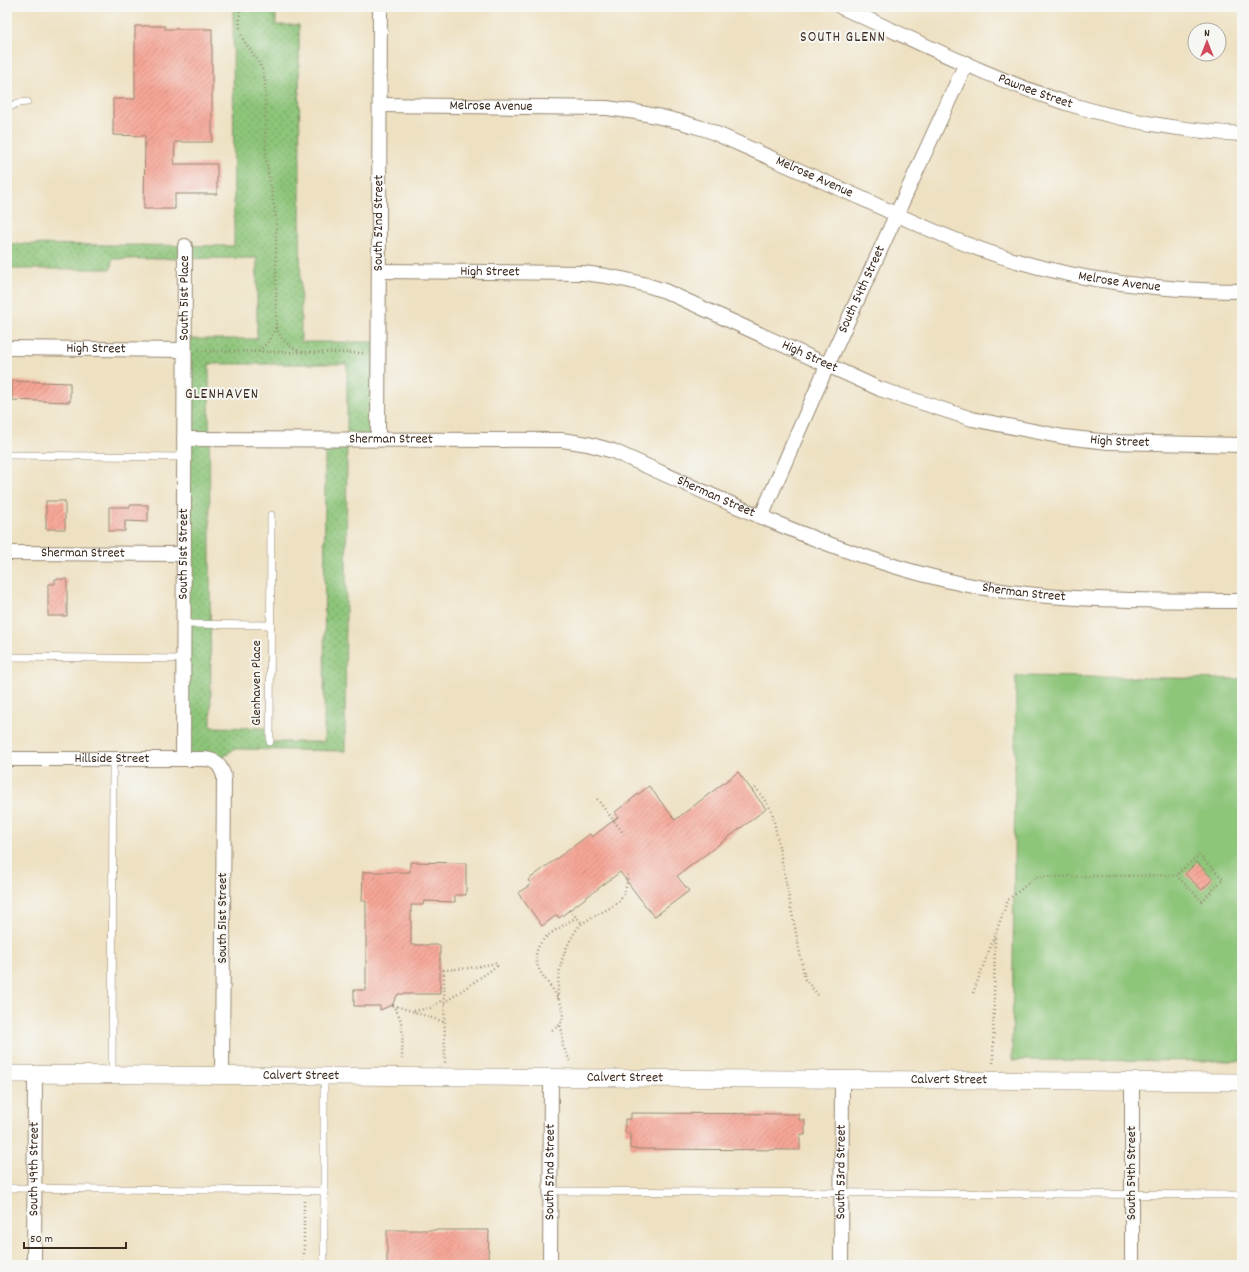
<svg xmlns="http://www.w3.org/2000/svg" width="1249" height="1272" font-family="Dekko,sans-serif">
<defs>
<pattern id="park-dots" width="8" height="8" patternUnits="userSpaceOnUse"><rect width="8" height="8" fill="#8dc579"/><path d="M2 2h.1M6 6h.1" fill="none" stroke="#74a063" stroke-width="1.8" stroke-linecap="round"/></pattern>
<pattern id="building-hatch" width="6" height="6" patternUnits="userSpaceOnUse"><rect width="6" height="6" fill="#f6a696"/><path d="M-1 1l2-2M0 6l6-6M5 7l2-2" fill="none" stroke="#c8877a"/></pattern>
</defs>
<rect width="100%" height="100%" fill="#f6f6f2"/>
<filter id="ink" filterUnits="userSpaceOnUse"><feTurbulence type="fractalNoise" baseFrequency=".025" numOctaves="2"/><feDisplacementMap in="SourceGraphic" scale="8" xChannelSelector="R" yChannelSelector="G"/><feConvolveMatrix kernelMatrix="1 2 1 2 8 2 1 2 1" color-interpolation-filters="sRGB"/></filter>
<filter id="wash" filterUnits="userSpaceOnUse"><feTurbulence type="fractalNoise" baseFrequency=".012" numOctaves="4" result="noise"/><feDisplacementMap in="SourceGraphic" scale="16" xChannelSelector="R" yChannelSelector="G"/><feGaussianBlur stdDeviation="0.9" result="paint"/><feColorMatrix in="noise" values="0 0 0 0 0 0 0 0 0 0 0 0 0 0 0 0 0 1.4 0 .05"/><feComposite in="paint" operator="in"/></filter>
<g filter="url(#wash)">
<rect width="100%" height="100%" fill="#eee1c2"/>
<path fill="url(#park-dots)" stroke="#64784c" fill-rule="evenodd" d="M233 7H276V25H299L301 342H379L378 439 347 440 345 751 234 749 217 762 183 758 185 339H257V258L112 259 111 269H7V244L234 246ZM209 364H347V439H325L324 742H270V728L211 727Z"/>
<path fill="#8dc579" stroke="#64784c" d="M1016 676 1242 679V1061L1012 1060Z"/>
<g id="blocks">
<g fill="url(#building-hatch)">
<path d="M135 26H165V29H212V142H175L174 164H217V194H175V209H144L145 136 113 135V99H135Z"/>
<path d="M12 381 70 383V402L12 400Z"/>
<rect x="46" y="501" width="19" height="28"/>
<path d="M130 505H148V522L125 521V531H109V507H130Z"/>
<path d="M55 579H67V616H48V584H55Z"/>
<path d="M738 772 766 809 677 876 689 891 654 917 620 872 559 918 557 915 542 926 518 893 531 884 528 880 590 834 592 837 618 817 615 812 649 786 675 820Z"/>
<path d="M410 862 466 863V895H455V902L424 901 423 905H411V945H440V994H398L392 1005 380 1010V1006H354V990H366V901H362L363 872H410Z"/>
<path d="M1197 862 1213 879 1202 890 1185 874Z"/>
<path d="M631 1113 799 1114V1120H805V1135L800 1134V1150L630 1149V1133H625V1119H631Z"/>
<path d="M387 1230H489L488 1265H387Z"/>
</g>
</g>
</g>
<g filter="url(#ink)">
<use href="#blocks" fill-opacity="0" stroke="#948670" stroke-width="1"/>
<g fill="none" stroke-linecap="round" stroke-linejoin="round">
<g stroke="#948670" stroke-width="8">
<g id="service">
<path d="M7 108 18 103 27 102"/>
<path d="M7 455 184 457"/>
<path d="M184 624 270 625"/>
<path d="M7 657 183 659"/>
<path d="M270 742 271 515"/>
<path d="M112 1074 113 759"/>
<path d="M7 1188 324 1191"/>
<path d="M551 1191 1242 1195"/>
<path d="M324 1265V1077"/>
</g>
</g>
<g stroke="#948670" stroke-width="16">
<g id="minor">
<path id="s1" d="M841 7C915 40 989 78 1066 103 1123 121 1183 131 1242 134"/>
<path id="s2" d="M380 105 607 108C642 112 675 119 708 130 760 153 811 176 863 199 908 220 953 241 1000 256 1079 281 1160 291 1242 291"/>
<path id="s3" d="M379 271 583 273C612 276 637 281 665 291L880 389 972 419 1064 437 1109 442 1242 445"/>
<path id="s4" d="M7 348 184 350"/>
<path id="s5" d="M184 439 562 440 588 444 613 451C728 502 840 558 963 584 1055 603 1149 600 1242 601"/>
<path id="s6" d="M378 439 380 7"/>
<path id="s7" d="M761 517 827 366 966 63"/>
<path id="s8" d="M7 553 184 554"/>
<path id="s9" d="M183 758 185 246"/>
<path id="s10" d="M7 759H204C217 760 220 765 224 776L222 1075"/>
<path d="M1132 1081V1265"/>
<path id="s11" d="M34 1265 35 1074"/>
<path id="s12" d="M550 1265 551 1078"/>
<path id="s13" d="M841 1265 842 1079"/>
</g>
</g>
<g stroke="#948670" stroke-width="18">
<g id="tertiary">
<path id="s14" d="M7 1074 1242 1082"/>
</g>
</g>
<g stroke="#948670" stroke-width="2.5" stroke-dasharray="1 3" stroke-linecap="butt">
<path d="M240 7C240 17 238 29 243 39 252 55 262 61 265 81L266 160 276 218V327C271 338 267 345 257 352"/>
<path d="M276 327C281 341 289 346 301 352"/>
<path d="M198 351 363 353"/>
<path d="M752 791 756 788 772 811 805 979 818 995"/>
<path d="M597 799 624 834"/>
<path d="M569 910 582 923"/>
<path d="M973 993 1008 900 1036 877 1176 875 1202 901 1223 879 1199 855 1176 875"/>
<path d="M558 999C557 974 561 956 573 935 576 931 579 925 583 923 609 905 626 910 628 872"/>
<path d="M444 1003 497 966 496 963 469 968 444 970 445 1063"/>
<path d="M392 1005C406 1020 402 1040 402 1059"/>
<path d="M393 1005 444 1022"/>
<path d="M414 1011 430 1008 444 999"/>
<path d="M552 1030 560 1025"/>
<path d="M570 1061 563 1046 562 1031 560 1025C576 995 521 974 540 944 545 935 566 924 575 918"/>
<path d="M993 1063 995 937"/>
<path d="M304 1201V1265"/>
</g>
<use href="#service" stroke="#fff" stroke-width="7"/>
<use href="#minor" stroke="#fff" stroke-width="14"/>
<use href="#tertiary" stroke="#fff" stroke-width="17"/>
</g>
</g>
<g text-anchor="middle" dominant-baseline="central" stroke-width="4" stroke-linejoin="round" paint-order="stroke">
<g font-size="14" fill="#3b2a1e" stroke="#f6f6f2">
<text stroke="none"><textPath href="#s1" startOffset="212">Pawnee Street</textPath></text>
<text stroke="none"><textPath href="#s2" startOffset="111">Melrose Avenue</textPath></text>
<text stroke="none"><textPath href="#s2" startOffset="447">Melrose Avenue</textPath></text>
<text stroke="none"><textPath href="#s6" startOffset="216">South 52nd Street</textPath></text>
<text stroke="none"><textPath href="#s3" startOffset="111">High Street</textPath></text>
<text stroke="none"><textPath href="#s2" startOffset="771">Melrose Avenue</textPath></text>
<text stroke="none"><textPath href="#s7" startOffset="249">South 54th Street</textPath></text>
<text stroke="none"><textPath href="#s9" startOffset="460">South 51st Place</textPath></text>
<text stroke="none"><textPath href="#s4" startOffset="89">High Street</textPath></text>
<text stroke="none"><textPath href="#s3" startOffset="447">High Street</textPath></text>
<text stroke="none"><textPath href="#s5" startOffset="207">Sherman Street</textPath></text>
<text stroke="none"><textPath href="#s3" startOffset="771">High Street</textPath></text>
<text stroke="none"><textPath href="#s5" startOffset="543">Sherman Street</textPath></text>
<text stroke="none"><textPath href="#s8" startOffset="76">Sherman Street</textPath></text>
<text stroke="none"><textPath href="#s9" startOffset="204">South 51st Street</textPath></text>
<text stroke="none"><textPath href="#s5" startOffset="867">Sherman Street</textPath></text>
<text transform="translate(257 683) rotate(-90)">Glenhaven Place</text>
<text stroke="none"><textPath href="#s10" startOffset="105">Hillside Street</textPath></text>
<text transform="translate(223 918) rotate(-90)">South 51st Street</text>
<text stroke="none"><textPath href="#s14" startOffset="294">Calvert Street</textPath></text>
<text stroke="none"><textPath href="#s14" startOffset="618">Calvert Street</textPath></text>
<text stroke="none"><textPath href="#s14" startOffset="942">Calvert Street</textPath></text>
<text stroke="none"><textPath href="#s11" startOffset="96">South 49th Street</textPath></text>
<text stroke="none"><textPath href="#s12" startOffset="93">South 52nd Street</textPath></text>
<text stroke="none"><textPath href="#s13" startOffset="93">South 53rd Street</textPath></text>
<text transform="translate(1132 1173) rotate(-90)">South 54th Street</text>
</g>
<g font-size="15" letter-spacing="1" fill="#3b2a1e" stroke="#f6f6f2">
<text x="843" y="38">SOUTH GLENN</text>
<text x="222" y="395">GLENHAVEN</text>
</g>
</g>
<rect width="1249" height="1272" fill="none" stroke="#f6f6f2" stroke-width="24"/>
<g transform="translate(1207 42)"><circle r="19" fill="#f6f6f2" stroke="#aba49d"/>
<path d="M0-3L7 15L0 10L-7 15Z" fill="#d1495b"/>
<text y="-6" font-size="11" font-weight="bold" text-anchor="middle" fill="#3b2a1e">N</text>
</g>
<path d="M24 1242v6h102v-6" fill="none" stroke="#3b2a1e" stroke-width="2"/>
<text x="30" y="1242" font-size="12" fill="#3b2a1e" stroke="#f6f6f2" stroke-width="3" paint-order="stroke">50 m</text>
</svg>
